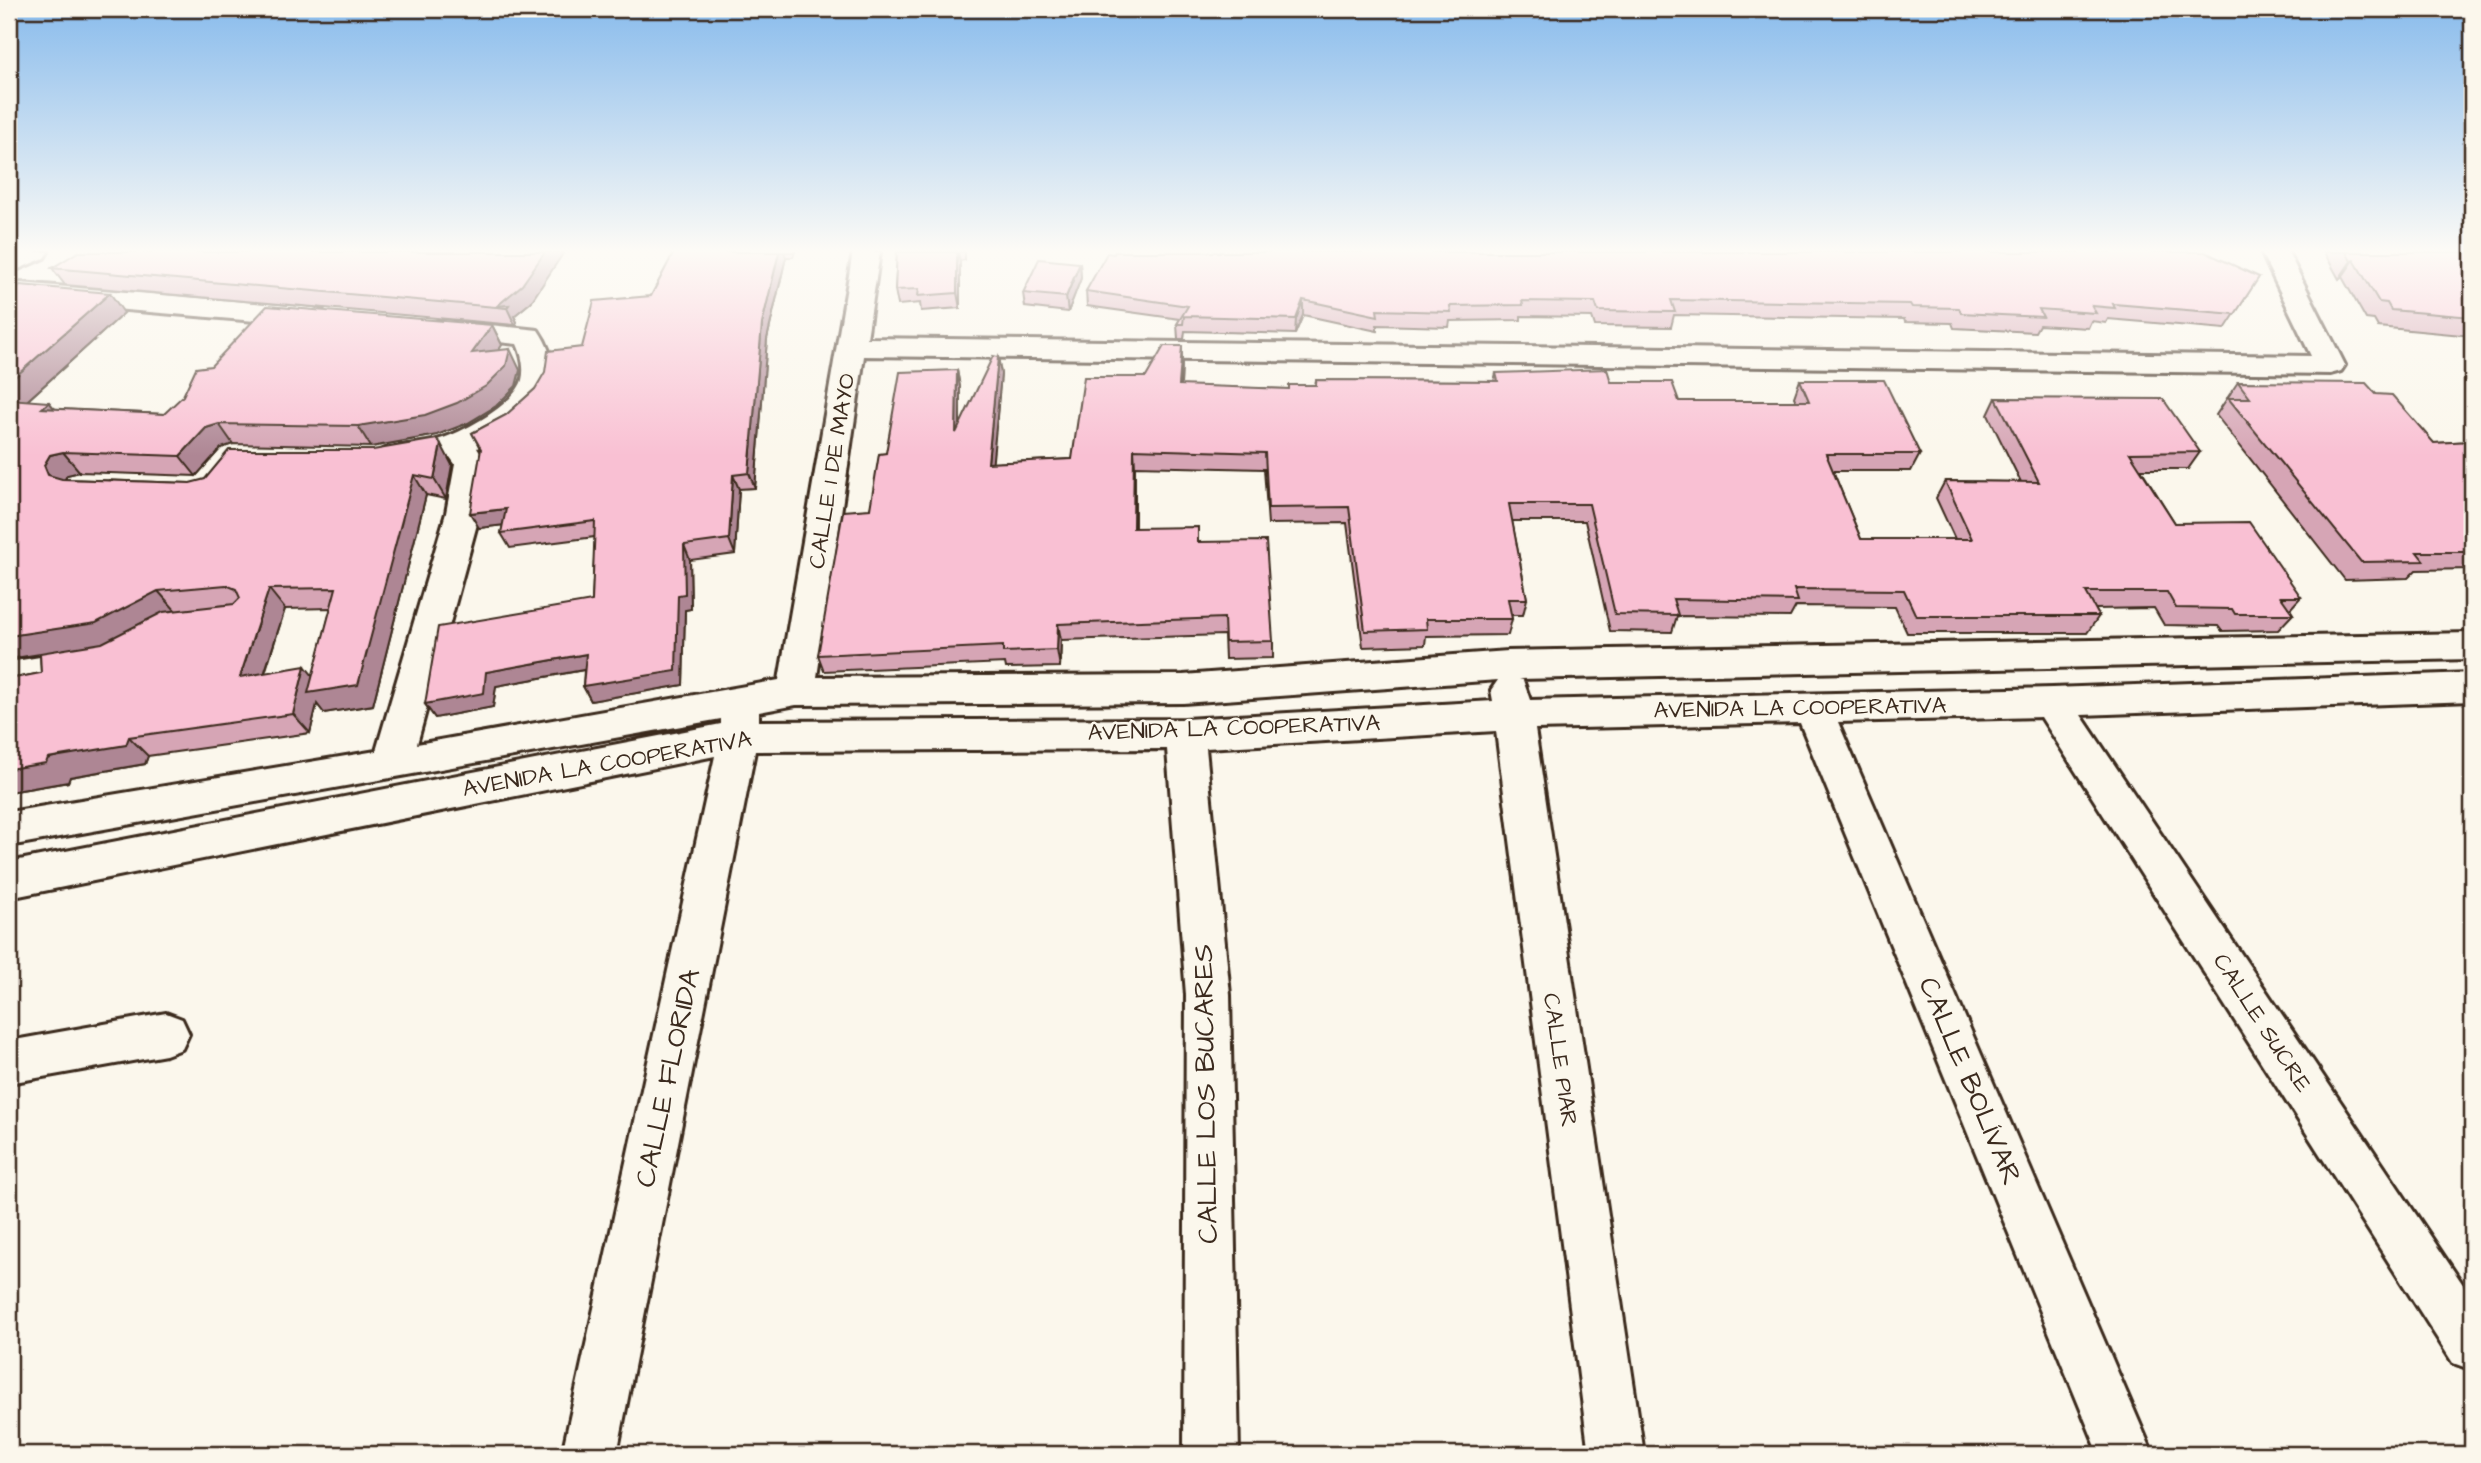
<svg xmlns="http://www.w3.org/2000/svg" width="2481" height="1463" font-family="'Architects Daughter',sans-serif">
<rect width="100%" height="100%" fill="#fbf7ec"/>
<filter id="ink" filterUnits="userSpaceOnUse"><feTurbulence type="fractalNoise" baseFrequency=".0143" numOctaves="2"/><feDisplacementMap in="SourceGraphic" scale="14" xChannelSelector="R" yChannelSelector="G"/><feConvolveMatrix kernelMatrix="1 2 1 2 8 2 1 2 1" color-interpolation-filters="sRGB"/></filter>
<g filter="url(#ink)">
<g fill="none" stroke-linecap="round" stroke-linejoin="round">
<g stroke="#3b2a1e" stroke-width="5">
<path id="lane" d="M71 652 79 654 82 660 79 666 9 678V662Z"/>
</g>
<g stroke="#3b2a1e" stroke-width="6">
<g id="street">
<path d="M14 252H48L44 258 9 273V254Z"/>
<path d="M853 252H880L867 338 2311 356 2261 252H2288L2345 365 2341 371 2330 374 864 356 817 677 1183 675 1508 651 2472 633V659L1519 679 1523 680 1530 700 2052 688 2472 673V701L2081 715 2472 1298V1370L2453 1363 2041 717 1838 722 2153 1454H2099L1800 723 1535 729 1644 1454H1589L1496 731 1206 748 1230 995 1239 1454H1184L1186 995 1167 749 755 751 617 1454H562L715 756 9 898V862L721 724V719L9 846V812L376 751 446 513 455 464 450 457 393 467 382 464 377 457 382 450C401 444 421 445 440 439 463 432 514 405 522 380 525 368 522 355 517 344L433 335 428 329 433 323 443 320 538 330C578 388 524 423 477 448L487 464 480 513 417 744 779 680ZM1498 680 1491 690 1493 701 1185 719 759 721V712L796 705 1183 703Z"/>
<path d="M9 282 313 308 323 311 327 317 323 323 313 326 9 300Z"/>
<path d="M166 1013 182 1019 189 1034 182 1049 166 1055 9 1083V1041Z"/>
</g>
</g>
<use href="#lane" fill="#fbf7ec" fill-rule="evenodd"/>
<use href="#street" fill="#fbf7ec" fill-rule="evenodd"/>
</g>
<g fill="#d6a5b5" stroke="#3b2a1e" stroke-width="2" fill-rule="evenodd">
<path d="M674 252H795L793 257H786L767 339 755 488 739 489 735 554 690 560 691 609 685 610 683 685 591 701 583 686 584 670 496 686 493 707 435 718 425 704 592 601 595 537 510 548 501 533 503 525 479 528 481 450 472 433 506 415 582 347 651 296Z"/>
<path d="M897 252H965V260L960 261V308L921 311 920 303 898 305 895 290Z"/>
<path d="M2324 252H2472V336L2378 327 2374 320 2366 319 2342 277 2339 279Z"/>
<path d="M1114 254 2259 277 2225 329 2108 319 2106 323 2091 321 2088 328 2039 325 2035 332 1954 328 1952 323 1905 322 1904 319 1674 315 1671 327 1595 326 1592 317 1521 316V320L1450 321 1449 327 1377 325V331L1303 315 1295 334 1185 331 1184 339H1178L1177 324 1180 319 1087 306 1086 291Z"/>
<path d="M1080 263 1081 278 1068 312 1025 307 1023 293Z"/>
<path d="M52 268 531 302 514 316 517 322 515 325 65 285Z"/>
<path d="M9 295 124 313 28 400 56 409 164 414 492 325 502 345 498 351 520 370 516 386 496 406 468 423 437 435 371 447 233 444 221 448 196 476 80 472 67 475 65 479 190 483 452 465 446 499 426 495 373 705 324 713 317 704 310 733 148 756 145 764 70 777 68 782 9 792V679L41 673 40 654 9 659ZM331 608 313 676 265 673 285 609Z"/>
<path d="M998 357 1001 374 992 463 1072 459 1182 363 1181 386 1289 389 1315 385 1316 380 1494 381 1496 373 1611 382 1679 401H1796L1794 397 1800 380 1920 454 1911 471H1833L1861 539H1955L1936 498 1945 481 2021 482 1988 415 1996 398 2200 452 2188 469H2141L2175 523 2301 597 2290 609 2293 614 2278 630 2222 631 2218 626 2164 625 2154 608 2095 609 2099 616 2087 633H1907L1895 607 1796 606 1790 617 1677 616 1672 632 1610 631 1585 521H1512L1527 599 1523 615H1511L1512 619 1508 635 1426 636 1425 645 1363 647 1347 523 1268 524 1264 469 1135 466V528L1198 542 1273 641V658L1225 659 1224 635 1061 640 1060 667 1006 668 1005 663 824 671 818 655 870 509 886 453 957 370 960 387V426Z"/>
<path d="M2238 382 2376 394 2434 443 2472 441V569L2416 570 2408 578 2345 580 2216 415Z"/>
</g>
<g fill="#ae8694" stroke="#3b2a1e" stroke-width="2">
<path d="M545 252H564L531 302 514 316 517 322 515 325 507 308 497 306Z"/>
<path d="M779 252H784L786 257 767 339 755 488 749 473 762 324Z"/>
<path d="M957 252H958L960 261V308L957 293Z"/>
<path d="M2354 260 2342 277 2339 279 2351 261Z"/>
<path d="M1080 263 1081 278 1068 312 1066 297Z"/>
<path d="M110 293 124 313 9 417V382Z"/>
<path d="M1303 300V315L1295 334 1296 319Z"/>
<path d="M492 325 502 345 483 374 472 353Z"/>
<path d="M1182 346V363L1180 402 1179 385Z"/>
<path d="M510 349 520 370 516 386 496 406 468 423 437 435 371 447 358 426Z"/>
<path d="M998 357 1001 374 991 480 988 463Z"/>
<path d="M957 370 960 387V450L956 433Z"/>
<path d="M49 402 66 422 42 408Z"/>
<path d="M219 424 233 444 221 448 196 476 180 456 206 428Z"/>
<path d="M441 444 452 465 446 499 434 479Z"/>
<path d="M1134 449 1135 466V545L1133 528Z"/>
<path d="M63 452 80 472 67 475 62 485 48 475 44 465 50 455Z"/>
<path d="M414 475 426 495 373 705 324 713 317 704 310 733 293 714 305 666 321 686Z"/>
<path d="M733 475 739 489 735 554 729 539Z"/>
<path d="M506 509 514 524 479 528 470 513Z"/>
<path d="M684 545 690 560 691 609 685 610 683 685 591 701 583 686 678 595Z"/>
<path d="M269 589 285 609 257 696 240 677Z"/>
<path d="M158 591 176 611 115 642 9 659V636Z"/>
<path d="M1058 624 1061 640 1060 667 1057 650Z"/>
<path d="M586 654 594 668 496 686 493 707 435 718 425 704 486 672Z"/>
<path d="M129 737 148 756 145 764 70 777 68 782 9 792V769Z"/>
</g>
<g fill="#f9c0d3" stroke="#3b2a1e" stroke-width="2">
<path d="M78 252H545L522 285 497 306 509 305 507 308 52 268Z"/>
<path d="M674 252H779L762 324 749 473 733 475 729 539 684 545 685 594 678 595 676 671 583 686 586 654 486 672 484 693 425 704 438 627 592 601 595 521 501 533 506 509 470 513 481 449 472 433 506 415 535 389 545 372 548 351 582 347 594 301 651 296Z"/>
<path d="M897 252H957V293L918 296 919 289 895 290Z"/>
<path d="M1115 252H2205L2259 277 2235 314 2113 304 2115 308 2092 306 2096 313 2039 309 2043 317 1961 313 1959 308 1912 307 1910 304 1671 300 1675 312 1598 311 1595 302 1522 301 1523 305 1450 306 1451 312 1377 310 1378 316 1303 300 1296 319 1184 316 1183 324H1177L1188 306 1086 291 1107 253 1114 254Z"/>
<path d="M2346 252H2472V317L2391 310 2387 303 2379 302 2354 260 2351 261Z"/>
<path d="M1039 259 1080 263 1066 297 1023 293Z"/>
<path d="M20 285 110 293 9 382V295Z"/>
<path d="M267 306 492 325 472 353 510 349 506 366 486 386 457 403 425 415 358 426 219 424 206 428 180 456 63 452 50 455 44 465 48 475 62 479 190 483 205 479 229 450H373L437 439 441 444 434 479 414 475 358 685 308 693 336 588 269 589 240 677 305 666 293 714 129 737 126 745 48 758 46 763 9 769V679L41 673 40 653 102 643 163 612 234 604 240 598 236 589 226 585 158 591 96 623 9 636V399L49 402 42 408 164 414 183 396 196 368 211 366Z"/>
<path d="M1164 346H1182L1179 385 1289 389V385H1316V380L1498 381 1496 373 1607 369 1611 382H1672L1679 401H1809L1800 380H1884L1920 454H1826L1861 539H1972L1945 481 2039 482 1996 398 2163 399 2200 452 2130 453 2175 523 2249 522 2301 597H2281L2293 614H2235L2232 609 2176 608 2167 592H2086L2099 616H1916L1904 590 1794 589 1798 601 1673 599 1678 615 1615 614 1589 504H1509L1527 599H1508L1512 619H1426L1427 629 1365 631 1349 507 1268 508 1265 453 1134 449 1133 528 1198 527V542L1266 541 1273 641 1225 642 1224 618 1058 624 1057 650 1003 652V646L818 655 843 511 870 509 879 454 886 453 900 372 957 370 956 433 993 356 998 357 988 463 1072 459 1084 377H1146Z"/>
<path d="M2238 382 2366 383 2376 394 2392 395 2434 443 2472 441V552H2417L2424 561 2361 562 2228 398H2250Z"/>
</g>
</g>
<linearGradient id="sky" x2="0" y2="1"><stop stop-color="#88bbec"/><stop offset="0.55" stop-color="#fdfbf6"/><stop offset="1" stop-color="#fdfbf6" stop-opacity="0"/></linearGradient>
<rect width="2481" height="456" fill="url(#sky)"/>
<g text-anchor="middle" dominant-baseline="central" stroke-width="5" stroke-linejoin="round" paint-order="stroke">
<g font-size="23" fill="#3b2a1e" stroke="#fbf7ec">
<text transform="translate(832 471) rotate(-81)">CALLE 1 DE MAYO</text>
<text transform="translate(1800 708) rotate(-1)">AVENIDA LA COOPERATIVA</text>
<text transform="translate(1234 728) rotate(-2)">AVENIDA LA COOPERATIVA</text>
<text transform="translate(607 764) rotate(-10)">AVENIDA LA COOPERATIVA</text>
<text transform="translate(2262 1023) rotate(57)">CALLE SUCRE</text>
<text transform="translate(1560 1060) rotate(82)">CALLE PIAR</text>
</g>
<g font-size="28" fill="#3b2a1e" stroke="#fbf7ec">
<text transform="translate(668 1078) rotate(-78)">CALLE FLORIDA</text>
<text transform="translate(1970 1081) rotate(67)">CALLE BOLÍVAR</text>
<text transform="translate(1206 1094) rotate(-91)">CALLE LOS BUCARES</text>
</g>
</g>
<rect width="2481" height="1463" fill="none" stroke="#fbf7ec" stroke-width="35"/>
<rect x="18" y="18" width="2446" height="1428" fill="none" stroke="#3b2a1e" stroke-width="2.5" filter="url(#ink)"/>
</svg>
